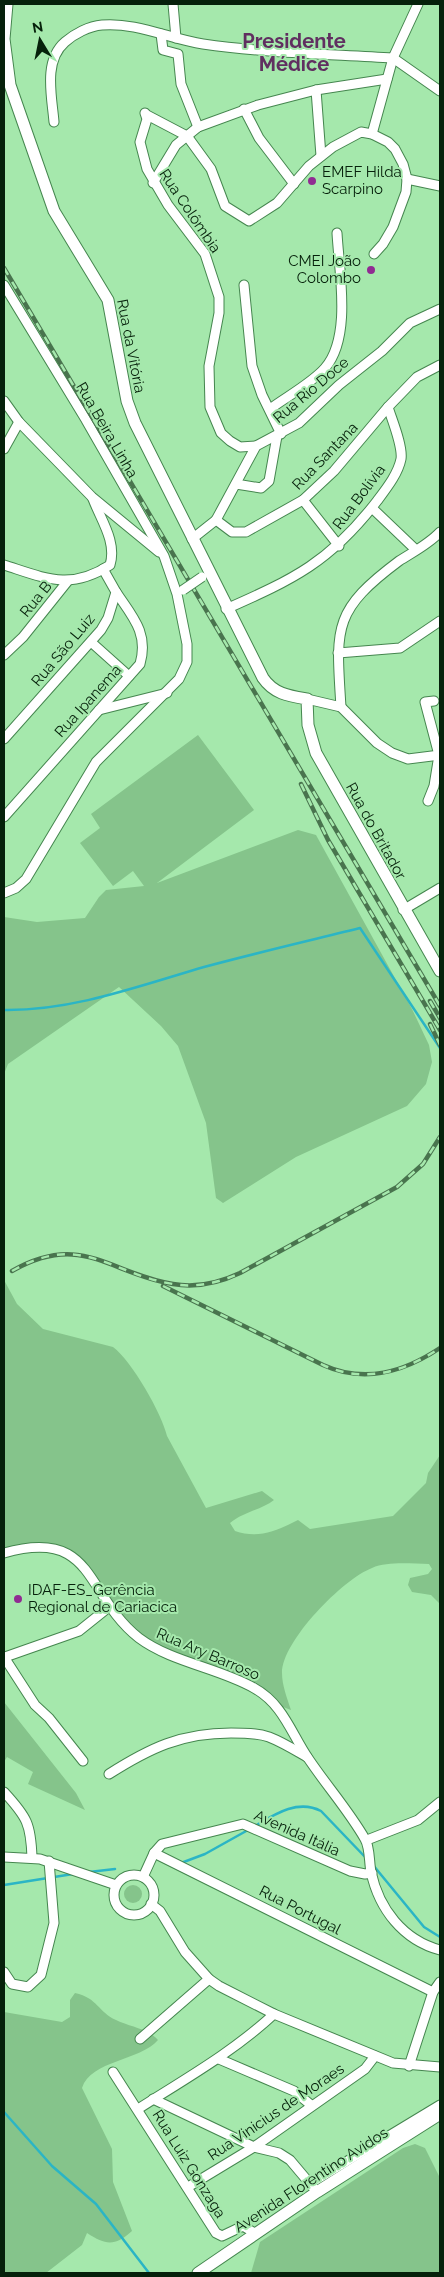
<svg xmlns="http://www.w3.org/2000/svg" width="444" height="2277" font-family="Raleway,sans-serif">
<rect width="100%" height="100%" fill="#a5e8ac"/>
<g fill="#85c48b">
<path d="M198 735 254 810 157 883 298 830 316 835 412 1009 429 1045 432 1062 426 1084 407 1106 296 1157 223 1203 216 1198 206 1123 178 1046 161 1026 119 987 8 1064 4 1074V917L37 922 85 918 99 897 106 890 144 886 133 871 113 886 80 843 100 828 91 814Z"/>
<path d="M4 1280 17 1304 43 1329 113 1347C132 1361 162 1414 167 1436L206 1508 262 1491 274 1500C261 1510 243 1512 230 1523L235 1531C258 1539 277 1531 298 1520L310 1529 393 1516 426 1483 428 1473 440 1455V1604L431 1595 412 1592 408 1585 410 1578 428 1574 432 1569 429 1564C412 1564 388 1561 372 1568 343 1579 282 1641 282 1673 282 1685 287 1698 291 1710L275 1704 249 1677 199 1663 184 1655 158 1647 140 1636 124 1621 92 1571 70 1549 51 1544 28 1545 4 1550Z"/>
<path d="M4 1702 76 1793 85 1810 28 1784 33 1772 7 1757 4 1762Z"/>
<circle cx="133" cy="1894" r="9"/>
<path d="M75 1993C98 1998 98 2012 116 2020 130 2027 147 2028 158 2040 140 2061 91 2060 82 2088L112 2149 113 2182 132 2231C114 2247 106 2245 87 2233L82 2245 46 2273H4V2012L62 2022 70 2017V2000Z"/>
<path d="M415 2144 425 2148 440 2178V2273H251L260 2242 403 2148Z"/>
</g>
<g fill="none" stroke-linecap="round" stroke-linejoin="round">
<g stroke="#2bb5c5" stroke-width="2.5">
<path d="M4 1010C72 1011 139 986 204 967 256 953 308 941 360 928L440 1048"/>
<path d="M255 1826C275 1814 298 1799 321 1811L366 1858"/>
<path d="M181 1863 205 1854 248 1830"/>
<path d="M373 1865 424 1927 440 1937"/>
<path d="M89 1872 115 1869"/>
<path d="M4 1885 73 1874"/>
<path d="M4 2112 52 2166 96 2204 149 2273"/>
</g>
<g stroke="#45864f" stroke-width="11">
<g id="minor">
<path d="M173 4 176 38"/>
<path d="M161 34 163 50 178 54 181 84 198 127"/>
<path d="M393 58 440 91"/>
<path d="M316 90 321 156"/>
<path d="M244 109 259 138 294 184"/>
<path d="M145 113 147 119 140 142 147 169 168 205 205 254 219 297V313L209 366 210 407 221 433 230 441 240 447 256 446"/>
<path d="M147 115 187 136 211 169 225 206 249 221 277 203 309 166 333 147 361 132 372 134 388 142 395 149 403 164 407 179 406 192 393 227 383 244 374 254"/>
<path d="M54 122C52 97 43 61 65 42 74 34 89 26 102 25 136 22 170 39 203 44 266 53 329 54 393 58"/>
<path d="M372 134 393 58 418 4"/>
<path d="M407 179 440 186"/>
<path d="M153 183 176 145 198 127 258 105 316 90 387 79"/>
<path d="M4 285 86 420 164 556 177 594 187 644V662L179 679 96 762 26 879 16 888 4 893"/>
<path d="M244 285 252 366 262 395 281 434"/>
<path d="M4 401 19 422 92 497 159 552"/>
<path d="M270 409C286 397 312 383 325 368 352 337 339 271 337 233"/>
<path d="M4 449 19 422"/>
<path d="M236 484 261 488 269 481 277 436"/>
<path d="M303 500 339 546"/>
<path d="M372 508 415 549"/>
<path d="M216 520 232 532H246L303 500 334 471 388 407 417 377 440 365"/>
<path d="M192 539 216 520 256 446 299 423 339 385 382 351 410 323 440 309"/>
<path d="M4 565C45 578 70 591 110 565 117 542 101 520 93 499"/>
<path d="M226 609C294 579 330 562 377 501 386 489 398 474 401 459 403 446 392 420 388 407"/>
<path d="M91 642 129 676"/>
<path d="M338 653 400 648 440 621"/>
<path d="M4 655 23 637 67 582"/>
<path d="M307 699 341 707 377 743 392 753 408 759 440 755"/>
<path d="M341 707C336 628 332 611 399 561 413 552 429 544 440 532"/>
<path d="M99 710 167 693"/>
<path d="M4 739 101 630 108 618 116 592 103 569"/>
<path d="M428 801 434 786 439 755 425 702 434 701"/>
<path d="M4 817 140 664C149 633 132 616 116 592"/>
<path d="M403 910 440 888"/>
<path d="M4 1553C96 1527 84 1595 139 1638 171 1662 219 1668 254 1688 283 1704 291 1733 308 1758 326 1785 349 1811 365 1839 370 1847 369 1862 371 1872 379 1909 403 1940 440 1950"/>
<path d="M4 1657 35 1705 49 1718 83 1761"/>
<path d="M5 1657 79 1631 109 1607"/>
<path d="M109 1774C150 1748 181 1733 231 1733 244 1733 257 1733 269 1737 282 1742 295 1750 307 1757"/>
<path d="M4 1792C27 1817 31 1824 32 1858"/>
<path d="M367 1840 418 1820 440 1802"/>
<path d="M154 1853 433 1992"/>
<path d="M4 1857 40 1859 116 1885"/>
<circle cx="134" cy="1895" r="20"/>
<path d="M143 1877 154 1853 162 1844 243 1824 350 1871 365 1874 372 1873"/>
<path d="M151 1904 160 1911 185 1952 209 1979 219 1986 274 2014 393 2063 440 2067"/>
<path d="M4 1972 12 1984 28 1987 41 1975 54 1923 49 1861"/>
<path d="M140 2039 209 1979"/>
<path d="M219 2059 294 2091 311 2105"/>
<path d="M409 2066 433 1992 440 1982"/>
<path d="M113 2072 216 2233 222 2236 243 2226 256 2234"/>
<path d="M153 2099 254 2147 279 2153 290 2160 317 2192"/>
<path d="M138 2109C185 2079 233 2052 274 2014"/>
<path d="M311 2183 440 2105"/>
<path d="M188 2187 254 2147 365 2069 375 2056"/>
</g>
</g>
<g stroke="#45864f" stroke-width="13">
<g id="tertiary">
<path d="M7 4 4 39 10 85 54 211 108 300 127 401 135 423 263 678C274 694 289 696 307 699L308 725 316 753 440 971"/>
<path d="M198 2273 317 2192 440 2114"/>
</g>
</g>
<use href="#minor" stroke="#fff" stroke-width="9"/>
<use href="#tertiary" stroke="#fff" stroke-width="11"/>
<g stroke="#49744e" stroke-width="4.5">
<g id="rail">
<path d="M4 268 440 1006"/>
<path d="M301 784 328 840 440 1030"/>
<path d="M430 1001 440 1018"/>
<path d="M430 1024 440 1045"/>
<path d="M12 1271C82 1231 110 1274 173 1284 196 1288 219 1283 240 1273L397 1187 423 1164 440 1137"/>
<path d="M163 1286 323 1365C365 1384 404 1372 440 1348"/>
</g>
</g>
<use href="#rail" stroke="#a5e8ac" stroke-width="2.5" stroke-dasharray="8" stroke-linecap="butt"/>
<g stroke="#45864f" stroke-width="11" stroke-linecap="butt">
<path id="minor-bridge" d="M183 590 202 577"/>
</g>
<use href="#minor-bridge" stroke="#fff" stroke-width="9"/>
</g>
<g fill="#902b92" stroke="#a5e8ac" stroke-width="2">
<circle cx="312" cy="181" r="5"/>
<circle cx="371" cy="270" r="5"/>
<circle cx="18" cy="1599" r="5"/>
</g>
<g text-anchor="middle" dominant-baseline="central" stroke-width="4" stroke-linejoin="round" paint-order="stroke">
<g font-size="15" fill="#06210b" stroke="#a5e8ac" text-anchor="start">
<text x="322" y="172">EMEF Hilda<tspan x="322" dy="17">Scarpino</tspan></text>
<text x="361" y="261" text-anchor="end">CMEI João<tspan x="361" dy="17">Colombo</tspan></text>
<text x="28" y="1590">IDAF-ES_Gerência<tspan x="28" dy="17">Regional de Cariacica</tspan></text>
</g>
<g font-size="15" fill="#06210b" stroke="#a5e8ac">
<text transform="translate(190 211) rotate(56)">Rua Colômbia</text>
<text transform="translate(131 346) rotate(79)">Rua da Vitória</text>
<text transform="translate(311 390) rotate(-40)">Rua Rio Doce</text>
<text transform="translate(107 430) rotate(60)">Rua Beira Linha</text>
<text transform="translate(325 456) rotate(-46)">Rua Santana</text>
<text transform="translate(359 497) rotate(-53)">Rua Bolívia</text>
<text transform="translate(36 599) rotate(-51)">Rua B</text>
<text transform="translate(63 650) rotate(-50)">Rua São Luiz</text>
<text transform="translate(88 701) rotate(-48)">Rua Ipanema</text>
<text transform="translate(376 831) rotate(61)">Rua do Britador</text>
<text transform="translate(208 1654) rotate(23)">Rua Ary Barroso</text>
<text transform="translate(297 1833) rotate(24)">Avenida Itália</text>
<text transform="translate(300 1910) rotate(27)">Rua Portugal</text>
<text transform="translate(276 2112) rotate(-34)">Rua Vinicius de Moraes</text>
<text transform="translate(189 2164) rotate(58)">Rua Luiz Gonzaga</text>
<text transform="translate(311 2180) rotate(-33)">Avenida Florentino Avidos</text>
</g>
<g font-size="20" font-weight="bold" fill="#602f60" stroke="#a5e8ac">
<text x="294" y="41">Presidente<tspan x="294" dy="23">Médice</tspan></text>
</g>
</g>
<rect width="444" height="2277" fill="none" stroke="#06210b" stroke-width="10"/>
<g transform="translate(40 40) rotate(350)" stroke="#a5e8ac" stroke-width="4" paint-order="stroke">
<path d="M0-4L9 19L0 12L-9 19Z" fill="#06210b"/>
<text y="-8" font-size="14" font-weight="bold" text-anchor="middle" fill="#06210b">N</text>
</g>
</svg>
